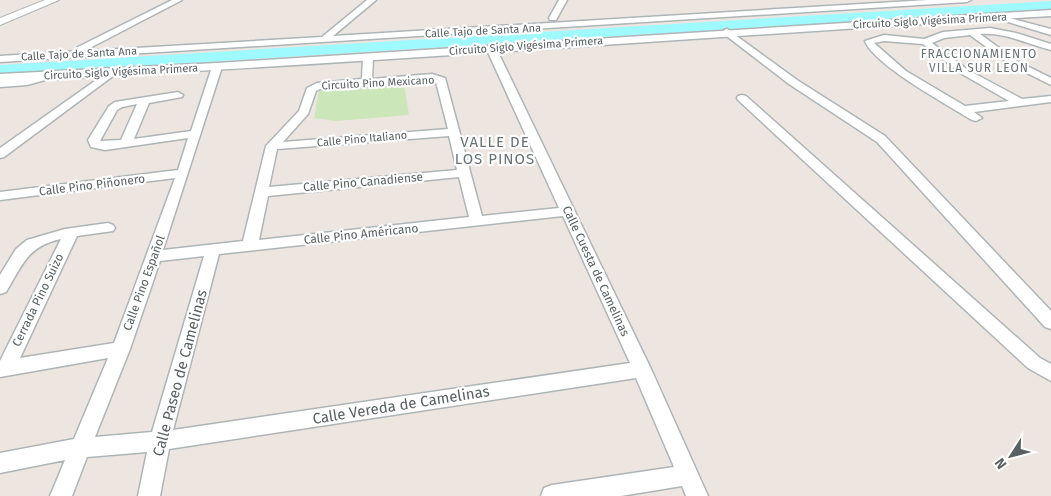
<svg xmlns="http://www.w3.org/2000/svg" width="1051" height="496" font-family="'Fira Sans',sans-serif">
<rect width="100%" height="100%" fill="#ede5e0"/>
<path fill="#cbe7ba" d="M404 84 409 115 336 121 314 118 319 91Z"/>
<g fill="none" stroke-linecap="round" stroke-linejoin="round">
<path fill="#9efaff" fill-rule="evenodd" d="M1051 1V9L0 75V65Z"/>
<g stroke="#aeb5b7" stroke-width="3">
<g id="minor">
<path d="M172 0H182L84 51 322 37 367 0H376L333 36 928 0H971L967 2 0 62V56L79 51 76 49 78 47Z"/>
<path d="M559 0H567L556 20H550L549 18Z"/>
<path d="M998 15 1051 29V35L998 19Z"/>
<path d="M990 28 1016 33 1051 44V50C1027 44 1005 32 980 34L1017 61 1051 78V85L1011 65 970 35 944 38 932 43 968 70 1022 99 1051 96V102L974 112 982 118 976 121 972 120C948 105 874 65 865 41L884 35 924 39 943 32ZM884 41 923 44 962 74 1009 101 965 106 906 71 874 43Z"/>
<path d="M727 29 797 80 885 136 1051 311V329L1045 327 877 142 789 84 724 34V30Z"/>
<path d="M491 45 496 48 651 369 708 496H686L682 486 621 496H541L544 488 552 485 674 467 636 378 169 449 160 496H138L147 452 87 457 72 496H50L65 460 0 473V453L74 439 108 358 0 377V361L61 239C27 246 22 266 6 292L0 294V275L16 249 27 240 65 229 108 223 113 225 115 228 113 231 77 236 20 358 114 343 175 178 0 200V192L178 170 188 138 105 150 91 147 88 140 109 106 115 102 178 92 183 95 182 97 149 103 134 139 191 131 212 67 217 64 222 67 163 250 243 241 266 146 299 111 307 88 317 83 362 79 363 58 368 55 373 58 372 79 432 74 445 78 482 216 559 208 486 48ZM431 80 436 82 448 129 283 142 308 114 316 91 320 89ZM137 104 121 140 100 141 117 110 122 107ZM449 136 457 170 269 187 277 149ZM459 177 469 217 259 240 268 196ZM563 216 630 363 173 430 219 254ZM204 256 152 432 95 437 130 349 160 261Z"/>
<path d="M109 71 113 72V76L4 157 0 158V148Z"/>
<path d="M48 73 53 76 52 78 27 85 0 87V81L26 79Z"/>
<path d="M742 95 746 96 1040 358 1051 364V381L1028 368 738 100 737 98 738 96Z"/>
</g>
</g>
<g stroke="#aeb5b7" stroke-width="2">
<path id="tertiary" d="M45 0H59L0 25V18Z"/>
</g>
<g stroke="#adb5b7" stroke-width="3">
<path id="secondary" d="M1051 10V16C701 37 351 64 0 82V74L217 63Z"/>
</g>
<use href="#minor" fill="#fff" fill-rule="evenodd"/>
<use href="#tertiary" fill="#fff" fill-rule="evenodd"/>
<use href="#secondary" fill="#fff" fill-rule="evenodd"/>
</g>
<g text-anchor="middle" dominant-baseline="central" stroke-width="4.5" stroke-linejoin="round" paint-order="stroke">
<g font-size="11" fill="#596162" stroke="#fff">
<text transform="translate(930 21) rotate(-3)">Circuito Siglo Vigésima Primera</text>
<text transform="translate(483 31) rotate(-3)">Calle Tajo de Santa Ana</text>
<text transform="translate(526 46) rotate(-4)">Circuito Siglo Vigésima Primera</text>
<text transform="translate(79 54) rotate(-3)">Calle Tajo de Santa Ana</text>
<text transform="translate(121 72) rotate(-3)">Circuito Siglo Vigésima Primera</text>
<text transform="translate(378 83) rotate(-3)">Circuito Pino Mexicano</text>
<text transform="translate(362 139) rotate(-5)">Calle Pino Italiano</text>
</g>
<g font-size="12" letter-spacing="1" fill="#6a7374" stroke="#fff">
<text x="979" y="54">FRACCIONAMIENTO<tspan x="979" dy="14">VILLA SUR LEON</tspan></text>
</g>
<g font-size="12" fill="#596162" stroke="#fff">
<text transform="translate(363 182) rotate(-5)">Calle Pino Canadiense</text>
<text transform="translate(92 185) rotate(-7)">Calle Pino Piñonero</text>
<text transform="translate(361 234) rotate(-6)">Calle Pino Américano</text>
<text transform="translate(596 271) rotate(65)">Calle Cuesta de Camelinas</text>
<text transform="translate(144 283) rotate(-70)">Calle Pino Español</text>
<text transform="translate(38 300) rotate(-64)">Cerrada Pino Suizo</text>
</g>
<g font-size="15" letter-spacing="1" fill="#6a7374" stroke="#fff">
<text x="495" y="142">VALLE DE<tspan x="495" dy="17">LOS PINOS</tspan></text>
</g>
<g font-size="15" fill="#596162" stroke="#fff">
<text transform="translate(180 373) rotate(-75)">Calle Paseo de Camelinas</text>
<text transform="translate(401 405) rotate(-9)">Calle Vereda de Camelinas</text>
</g>
</g>
<g transform="translate(1011 456) rotate(234)" stroke="#ffffff" stroke-width="4" paint-order="stroke">
<path d="M0-4L9 19L0 12L-9 19Z" fill="#596162"/>
<text y="-8" font-size="14" font-weight="bold" text-anchor="middle" fill="#596162">N</text>
</g>
</svg>
